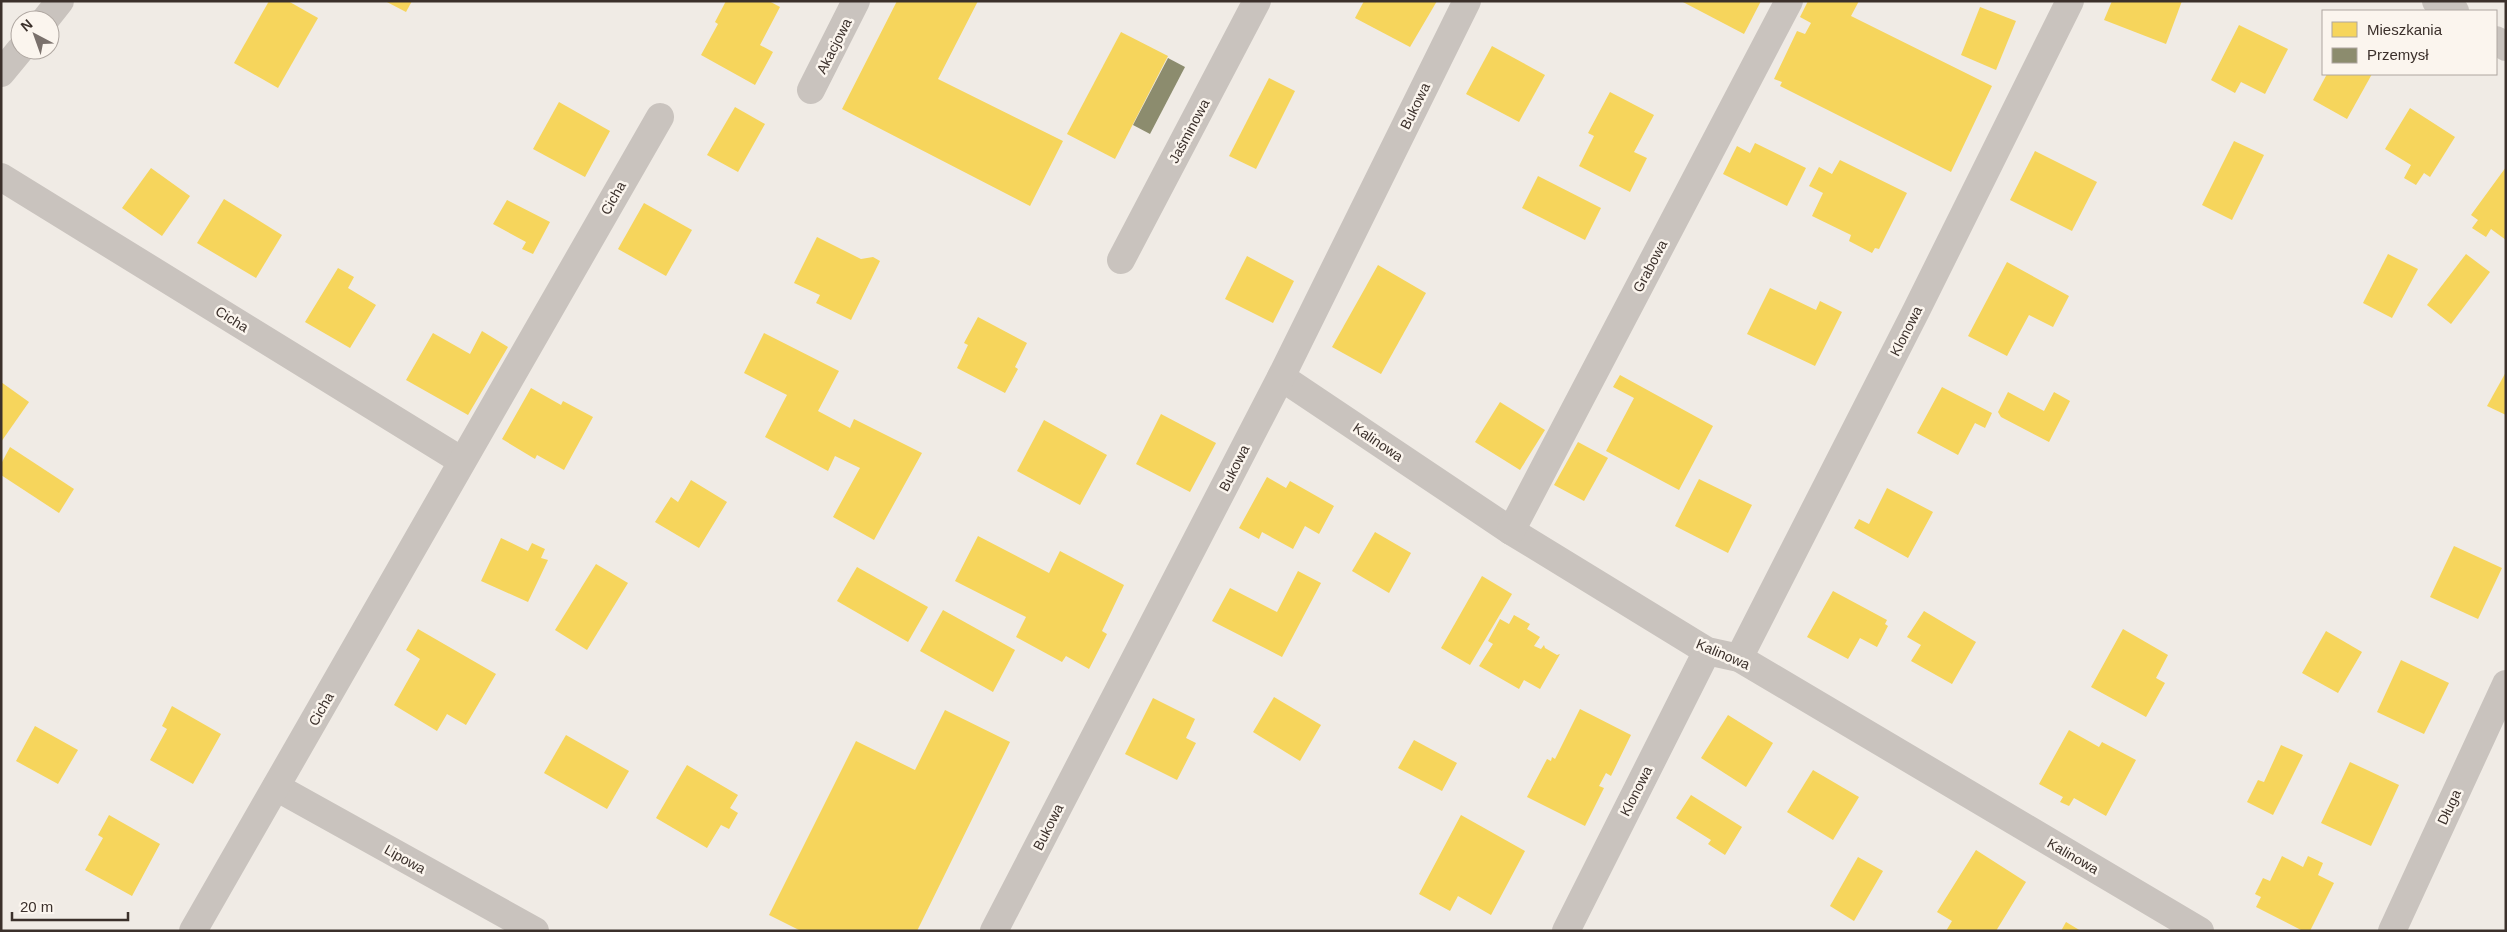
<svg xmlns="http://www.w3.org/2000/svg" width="2507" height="932" font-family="Helvetica,sans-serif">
<rect width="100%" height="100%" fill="#f0ebe5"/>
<g fill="#f6d55c">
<path d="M269 1H288L318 18 278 88 234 63Z"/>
<path d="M385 1H412L406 12Z"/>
<path d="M726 1H769L780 7 760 45 773 52 755 85 701 55 718 24 715 22Z"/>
<path d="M897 1H978L938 79 1063 141 1030 206 842 109Z"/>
<path d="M1364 1H1437L1410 47 1355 18Z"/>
<path d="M1681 1H1761L1744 34Z"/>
<path d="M1808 1H1859L1851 16 1992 86 1951 172 1780 86 1782 82 1774 79 1797 31 1805 34 1811 23 1800 17Z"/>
<path d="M2112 1H2182L2166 44 2104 20Z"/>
<path d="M1980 7 2016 21 1996 70 1961 55Z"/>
<path d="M2239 25 2288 49 2265 94 2241 82 2235 93 2211 80Z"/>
<path d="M1121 32 1168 56 1115 159 1067 134Z"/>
<path d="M1492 46 1545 75 1519 122 1466 94Z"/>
<path d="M2327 74H2372L2347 119 2313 100Z"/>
<path d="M1269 78 1295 91 1256 169 1229 156Z"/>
<path d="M1610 92 1654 115 1634 152 1647 158 1630 192 1579 166 1594 136 1588 133Z"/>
<path d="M559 102 610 131 585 177 533 149Z"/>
<path d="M735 107 765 124 738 172 707 155Z"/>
<path d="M2410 108 2455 137 2430 177 2424 173 2416 185 2404 178 2411 165 2385 149Z"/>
<path d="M2234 141 2264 155 2232 220 2202 205Z"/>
<path d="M1755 143 1806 168 1787 206 1723 174 1737 146 1750 153Z"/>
<path d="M2035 151 2097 182 2072 231 2010 200Z"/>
<path d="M1840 160 1907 193 1879 249 1875 248 1872 253 1849 241 1851 235 1812 216 1823 193 1809 186 1819 167 1832 174Z"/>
<path d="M2506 167V240L2491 229 2486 237 2472 228 2478 220 2471 215Z"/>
<path d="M151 168 190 196 162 236 122 208Z"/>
<path d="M1538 176 1601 208 1585 240 1522 208Z"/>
<path d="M224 199 282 235 256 278 197 243Z"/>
<path d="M507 200 550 222 533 254 522 249 526 242 493 224Z"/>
<path d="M644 203 692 230 666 276 618 249Z"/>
<path d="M817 237 861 259 873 257 880 261 851 320 816 303 820 295 794 283Z"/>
<path d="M2388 254 2418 269 2392 318 2363 303Z"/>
<path d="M2466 254 2490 272 2451 324 2427 305Z"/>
<path d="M1247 256 1294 281 1273 323 1225 299Z"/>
<path d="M2007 262 2069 296 2053 327 2029 315 2007 356 1968 336Z"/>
<path d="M1378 265 1426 293 1381 374 1332 347Z"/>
<path d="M338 268 354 277 348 288 376 305 350 348 305 322Z"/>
<path d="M1770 288 1816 310 1820 301 1842 312 1815 366 1747 334Z"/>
<path d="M978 317 1027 343 1015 367 1018 369 1005 393 957 368 968 345 964 343Z"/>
<path d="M482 331 508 347 468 415 406 380 433 333 470 354Z"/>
<path d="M764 333 839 371 818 411 850 428 854 419 922 453 874 540 833 517 860 468 835 456 828 471 765 437 787 395 744 373Z"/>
<path d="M2506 372V415L2487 406Z"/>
<path d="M1620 375 1713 426 1679 490 1606 451 1634 398 1613 387Z"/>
<path d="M1 382 29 402 1 442Z"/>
<path d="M1942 387 1992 413 1985 428 1975 423 1958 455 1917 433Z"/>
<path d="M531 388 561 405 563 401 593 417 564 470 537 455 535 459 502 439Z"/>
<path d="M2008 392 2044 411 2054 392 2070 401 2049 442 2001 417 1998 412Z"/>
<path d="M1500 402 1545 430 1520 470 1475 442Z"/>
<path d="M1161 414 1216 443 1190 492 1136 464Z"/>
<path d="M1044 420 1107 455 1080 505 1017 471Z"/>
<path d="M1578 442 1608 458 1584 501 1554 485Z"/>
<path d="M10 447 74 489 59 513 1 475V464Z"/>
<path d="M1267 477 1286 488 1290 481 1334 506 1319 534 1305 526 1293 549 1262 532 1259 539 1239 528Z"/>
<path d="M1699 479 1752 505 1728 553 1675 526Z"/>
<path d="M691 480 727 502 699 548 655 522 671 497 678 502Z"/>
<path d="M1887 488 1933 512 1908 558 1854 528 1859 519 1869 524Z"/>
<path d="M1375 532 1411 553 1389 593 1352 571Z"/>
<path d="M978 536 1049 573 1060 551 1124 585 1102 631 1107 634 1089 669 1066 656 1062 662 1016 637 1026 617 955 581Z"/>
<path d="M501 538 528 551 532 543 545 549 541 558 548 560 528 602 481 581Z"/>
<path d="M2454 546 2502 568 2478 619 2430 597Z"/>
<path d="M596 564 628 583 587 650 555 630Z"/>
<path d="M857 567 928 607 908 642 837 601Z"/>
<path d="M1298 571 1321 583 1282 657 1212 621 1230 588 1277 612Z"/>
<path d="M1482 576 1512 594 1470 665 1441 648Z"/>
<path d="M1833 591 1887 620 1885 624 1888 626 1877 647 1860 638 1848 659 1807 637Z"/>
<path d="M943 610 1015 650 993 692 920 651Z"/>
<path d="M1924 611 1976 642 1952 684 1911 661 1921 645 1907 637Z"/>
<path d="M1514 615 1530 624 1527 629 1540 637 1534 646 1541 649 1544 645 1545 648 1557 655 1560 654 1540 689 1524 680 1519 689 1479 666 1493 644 1488 641 1500 619 1509 624Z"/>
<path d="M418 629 496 674 466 725 447 714 437 731 394 705 420 659 406 650Z"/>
<path d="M2123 629 2168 655 2156 678 2165 683 2146 717 2091 687Z"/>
<path d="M2326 631 2362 652 2338 693 2302 673Z"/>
<path d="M2401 660 2449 683 2424 734 2377 712Z"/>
<path d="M1274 697 1321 725 1300 761 1253 732Z"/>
<path d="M1153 698 1195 719 1186 738 1196 743 1177 780 1125 754Z"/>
<path d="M172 706 221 734 193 784 150 760 167 729 162 726Z"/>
<path d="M1580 709 1631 735 1611 776 1606 773 1599 786 1604 788 1585 826 1527 797 1547 759 1551 761 1552 757 1555 759Z"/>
<path d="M945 710 1010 742 917 931H801L769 915 856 741 915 770Z"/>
<path d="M1728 715 1773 743 1746 787 1701 758Z"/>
<path d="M35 726 78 750 58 784 16 761Z"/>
<path d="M2069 730 2099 747 2102 742 2136 760 2106 816 2074 798 2069 806 2060 802 2063 797 2039 784Z"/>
<path d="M566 735 629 771 607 809 544 773Z"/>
<path d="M1414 740 1457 763 1442 791 1398 768Z"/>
<path d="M2281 745 2303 755 2273 815 2247 802 2258 780 2264 782Z"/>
<path d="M2350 762 2399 785 2371 846 2321 823Z"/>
<path d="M687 765 738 795 730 808 738 813 729 829 721 825 707 848 656 818Z"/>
<path d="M1813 770 1859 797 1833 840 1787 812Z"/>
<path d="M1691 795 1742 827 1725 855 1708 844 1711 840 1676 818Z"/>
<path d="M109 815 160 844 132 896 85 870 103 838 98 835Z"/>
<path d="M1461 815 1525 851 1491 915 1458 896 1450 911 1419 894Z"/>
<path d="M1976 850 2026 882 1996 931H1946L1952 921 1937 912Z"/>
<path d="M2282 856 2303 867 2308 856 2323 863 2318 875 2334 883 2310 931H2303L2256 907 2261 897 2255 894 2263 878 2270 881Z"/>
<path d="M1858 857 1883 871 1854 921 1830 906Z"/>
<path d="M2066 922 2081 931H2061Z"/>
</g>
<path fill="#8c8c6e" d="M1168 58 1185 67 1150 134 1133 125Z"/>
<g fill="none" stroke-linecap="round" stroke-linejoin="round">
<g stroke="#c9c3be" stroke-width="28">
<path d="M811 90 856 1"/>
<path d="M1 177 462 461"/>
<path d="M1121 260 1257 1"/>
<path d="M1281 377 1511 531 1707 651 1739 658 2200 931"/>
<path d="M1511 531 1789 1"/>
<path d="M1739 658 1916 311 2070 1"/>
<path d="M276 787 535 931"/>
<path d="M193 931 660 117"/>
<path d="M994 931 1281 377 1467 1"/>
<path d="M1566 931 1707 651"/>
<path d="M2392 931 2506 684"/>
</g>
<g stroke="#c9c3be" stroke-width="28">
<path d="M2436 1 2455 11"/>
<path d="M45 20 60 1"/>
<path d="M2496 40 2506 47"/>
<path d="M1 73 20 50"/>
</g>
</g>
<g text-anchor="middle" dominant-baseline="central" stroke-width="5" stroke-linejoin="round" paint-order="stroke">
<g font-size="14" fill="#3b302b" stroke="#fbf5ee">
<text transform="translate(834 46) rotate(-63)">Akacjowa</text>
<text transform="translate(1415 106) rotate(-64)">Bukowa</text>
<text transform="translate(1189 131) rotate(-62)">Jaśminowa</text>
<text transform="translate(613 198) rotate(-60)">Cicha</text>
<text transform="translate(1650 266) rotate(-62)">Grabowa</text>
<text transform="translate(232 319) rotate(32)">Cicha</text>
<text transform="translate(1906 331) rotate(-63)">Klonowa</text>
<text transform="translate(1378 442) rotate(34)">Kalinowa</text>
<text transform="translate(1234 468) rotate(-63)">Bukowa</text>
<text transform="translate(1723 654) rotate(23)">Kalinowa</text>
<text transform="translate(321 709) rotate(-60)">Cicha</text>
<text transform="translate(1636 791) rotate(-63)">Klonowa</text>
<text transform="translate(2449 807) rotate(-65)">Długa</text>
<text transform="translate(1048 827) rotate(-63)">Bukowa</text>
<text transform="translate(2073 856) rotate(30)">Kalinowa</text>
<text transform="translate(405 859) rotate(29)">Lipowa</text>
</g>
</g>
<rect width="2507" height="932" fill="none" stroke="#3b302b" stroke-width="5"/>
<rect x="2322" y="10" width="175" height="65" fill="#fbf5ee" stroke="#aea6a0"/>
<rect x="2332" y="22" width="25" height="15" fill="#f6d55c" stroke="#aea6a0"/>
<text x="2367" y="35" font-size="15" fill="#3b302b">Mieszkania</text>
<rect x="2332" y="48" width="25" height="15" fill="#8c8c6e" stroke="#aea6a0"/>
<text x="2367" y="60" font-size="15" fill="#3b302b">Przemysł</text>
<g transform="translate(35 35) rotate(319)"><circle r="24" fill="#fbf5ee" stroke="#aea6a0"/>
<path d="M0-4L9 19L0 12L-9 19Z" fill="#7a716c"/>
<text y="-8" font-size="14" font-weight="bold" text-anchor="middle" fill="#3b302b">N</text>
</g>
<path d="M12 912v8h116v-8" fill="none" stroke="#3b302b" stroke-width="2.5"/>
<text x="20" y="912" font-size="15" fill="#3b302b" stroke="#fbf5ee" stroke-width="4" paint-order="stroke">20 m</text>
</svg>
